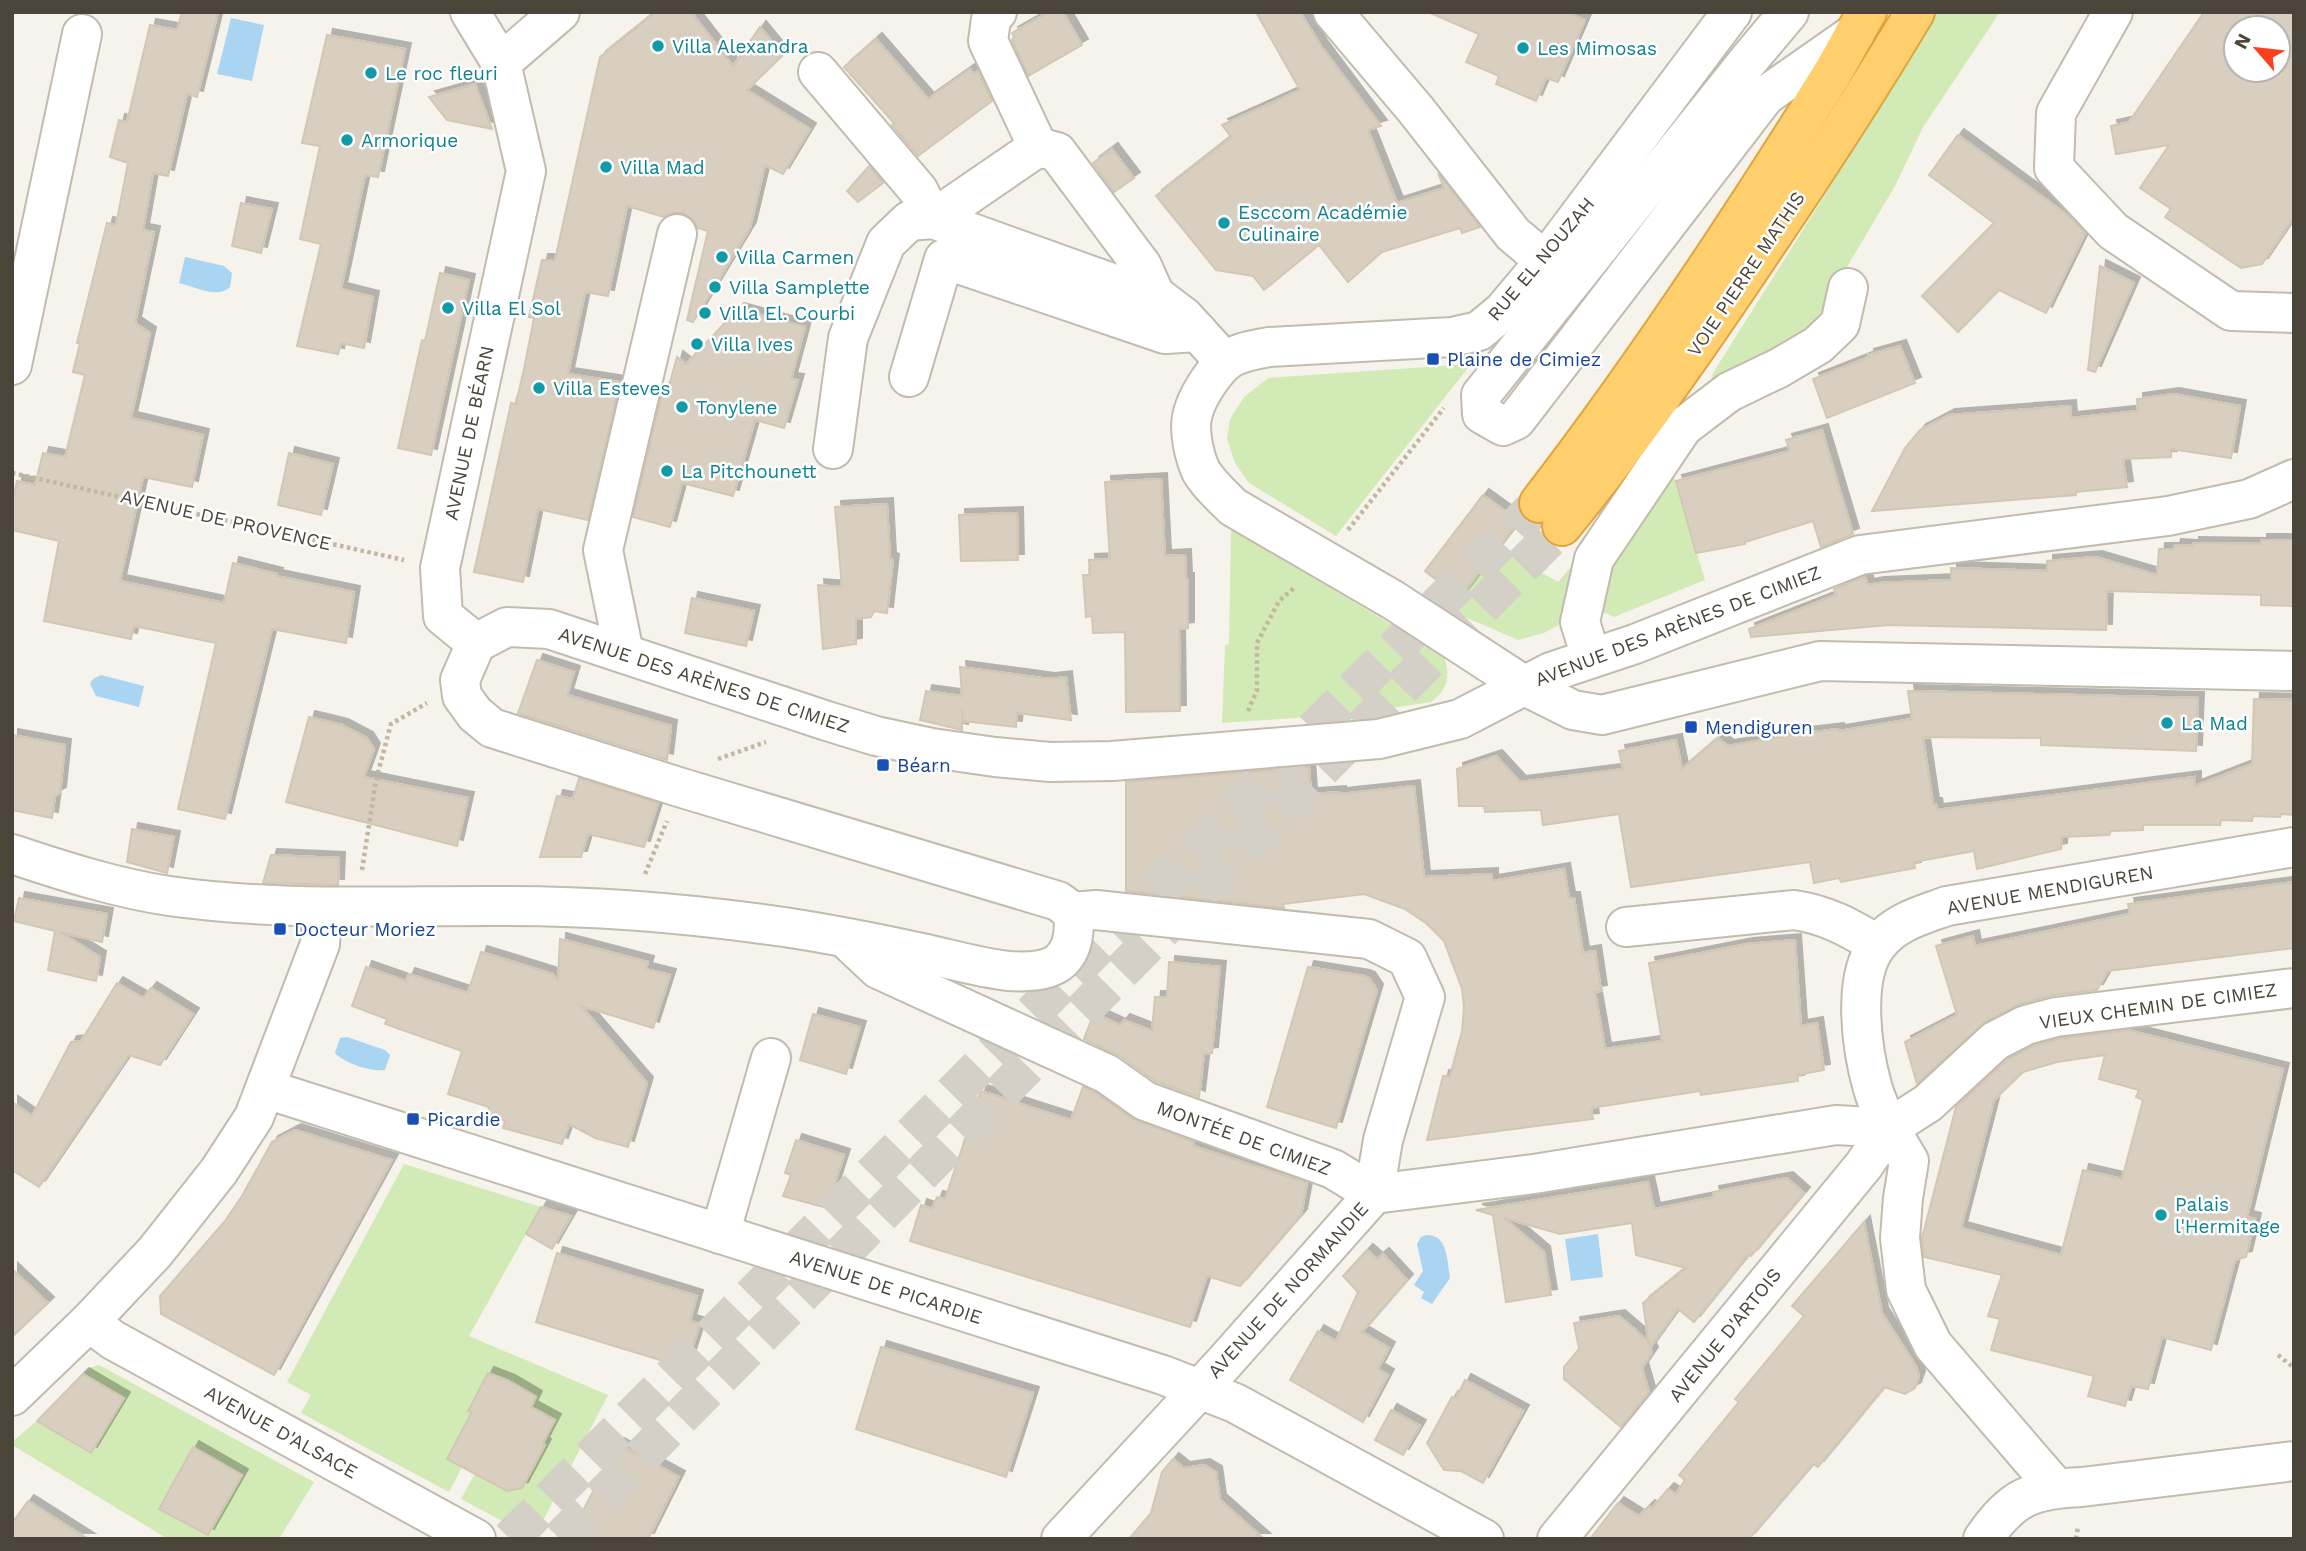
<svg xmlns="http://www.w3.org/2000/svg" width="2306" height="1551" font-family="'Work Sans',sans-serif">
<defs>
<filter id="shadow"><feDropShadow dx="6" dy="-6" stdDeviation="0" flood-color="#0004"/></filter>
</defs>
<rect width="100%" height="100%" fill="#f6f3ec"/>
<g fill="#d2eab5">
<path d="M1936 12H2000L1923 127 1895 186 1841 277 1827 323 1707 391 1713 373 1860 139Z"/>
<path d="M1471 364 1336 536 1249 483 1235 463 1227 439 1230 419 1244 397 1268 378Z"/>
<path d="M1671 466 1705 580 1614 617 1599 610 1594 584Z"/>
<path d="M1231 529 1443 655C1451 674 1449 689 1431 702L1352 714 1222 723 1225 645 1229 644Z"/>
<path d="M1598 535 1570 613 1560 624 1544 633 1518 640 1437 605 1499 548 1558 582Z"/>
<path d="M404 1164 541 1207 469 1336 608 1395 534 1538 461 1499 475 1473 509 1490 521 1487 545 1446 543 1443 555 1421 531 1407 536 1397 488 1373 469 1411 472 1412 447 1459 462 1467 449 1492 301 1413 311 1395 287 1382Z"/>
<path d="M99 1365 314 1482 279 1539H168L12 1445V1442L37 1421 89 1368Z"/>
</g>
<g fill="#a9d4f2">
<path d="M231 18 264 25 252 81 217 74Z"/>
<path d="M185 257 224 266 232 273 230 287C218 299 195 287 179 283Z"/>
<path d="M101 675 144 686 139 707 96 696 90 684 93 679Z"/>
<path d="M347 1037 385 1050 390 1055 385 1070C371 1072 344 1063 335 1053L340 1038Z"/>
<path d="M1598 1234 1603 1277 1571 1281 1565 1239Z"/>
<path d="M1427 1235C1448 1235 1447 1261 1450 1278L1432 1304 1421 1298 1424 1292 1414 1285 1423 1271 1417 1244 1421 1237Z"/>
</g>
<g fill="#d8cfc1" stroke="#d3c7b4" stroke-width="2" fill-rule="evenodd" filter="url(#shadow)">
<path d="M182 12H218L197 97 187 94 168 176 153 173 143 230 154 232 135 323 150 333 131 418 203 435 192 487 143 477 120 581 224 603 233 563 277 574 276 576 354 592 346 643 272 629 225 819 178 809 216 643 134 626 131 639 44 621 59 541 12 530V503L17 481 35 485 43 453 65 457 85 375 73 372 80 343H77L107 223 116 225 128 163 110 157 119 120 127 122 150 25 177 30Z"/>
<path d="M656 12H691L733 66 760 27 783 55 747 90 810 129 783 174 765 165 750 228 693 322 687 320 708 231 698 228 692 219 683 213H671L664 217 627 206 608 296 585 292 568 374 620 382 588 520 538 509 523 582 474 572 511 403 516 404 525 364 534 318 529 317 542 260H555L600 57Z"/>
<path d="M1049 12H1063L1082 45 1028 76 1012 40 1014 37 1012 33Z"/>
<path d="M1256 12H1300L1321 46 1381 126 1368 130 1397 203 1444 188 1438 173 1480 227 1462 233 1460 228 1382 252 1348 282 1319 245 1264 290 1253 276 1216 270 1156 196 1231 137 1222 125 1300 90Z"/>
<path d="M1428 12H1566L1585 20 1558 82 1546 78 1536 101 1496 84 1499 76 1466 62 1479 34Z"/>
<path d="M2204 12H2294V217L2262 264 2241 268 2165 217 2171 209 2140 188 2169 145 2116 154 2111 126 2129 122ZM2236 28H2278V70H2236Z"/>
<path d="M327 35 405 49 378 177 365 175 341 289 373 297 364 348 341 343 338 354 297 346 321 244 300 239 320 146 302 143Z"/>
<path d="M876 39 928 99 970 69 974 74 978 71 992 101 918 156 892 125 894 123 844 67Z"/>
<path d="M475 84 492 129 447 120 429 97Z"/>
<path d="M1958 135 2070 217 2085 233 2046 313 1999 290 1958 332 1922 296 1994 223 1929 175Z"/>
<path d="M1112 149 1134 178 1114 192 1093 163Z"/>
<path d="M869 166 883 183 858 202 847 191Z"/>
<path d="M241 203 272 209 261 253 232 246Z"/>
<path d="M2100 266 2134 283 2095 372 2088 370Z"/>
<path d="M440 273 469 280 431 455 398 448 422 340 425 341Z"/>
<path d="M738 309 805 327 791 379 798 380 784 428 755 420 733 496 682 483 670 527 633 517 663 389 668 390 677 357 686 364Z"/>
<path d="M1900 346 1915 383 1827 418 1813 379 1869 357 1868 355Z"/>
<path d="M2173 394 2240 406 2231 458 2171 449V457L2123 459 2127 487 2076 492V495L1872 511 1905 448 1920 430 1949 415 2070 406 2071 418 2138 411 2137 399Z"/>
<path d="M1822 430 1853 534 1821 547 1813 521 1745 542V544L1696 553 1676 481 1790 451 1786 440Z"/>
<path d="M289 453 333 464 321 515 278 505Z"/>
<path d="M1161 479 1165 556 1185 555 1186 579H1188V628L1179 629 1180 711 1126 712 1125 632 1093 633 1092 616 1086 617 1083 575H1090L1089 560 1110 559 1105 482Z"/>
<path d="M1483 495 1519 521 1460 598 1425 571Z"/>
<path d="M887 504 890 559 893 560 887 613 874 611 871 617 856 619V644L823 649 818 585 842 587 835 507Z"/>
<path d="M1017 513 1018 560 961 561 959 515Z"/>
<path d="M2261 540H2294V606L2261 605V595L2107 591 2106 630 1889 625 1751 637 1749 629 1836 595 1834 589 1865 577 1868 585 1878 583 1951 580V568L2047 571V561L2096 557 2157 575 2159 549H2174L2175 545 2193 546V543L2261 544Z"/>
<path d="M692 598 754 611 746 646 685 633Z"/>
<path d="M537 660 574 672 567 695 671 726 667 760 518 713Z"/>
<path d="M960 667 1049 679 1066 677 1071 720 1017 713 1016 727 963 721 962 710V730L920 720 926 691 962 696Z"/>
<path d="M1908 691 2198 698 2196 751 2041 745V738L1923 737 1933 804H1936L1937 810 2195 777V786L2252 764 2254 699 2294 700V815L2281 814 2280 817 2253 816 2252 821 2221 820 2220 825H2143V830L2111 831 2109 835 2062 837 2061 849 1977 869 1974 851 1914 862 1915 868 1841 882 1839 878 1814 883 1810 862 1631 887 1619 814 1543 825 1541 810 1485 812 1484 806H1459L1457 769 1496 756 1520 782 1623 769 1619 751 1676 740 1682 769 1718 738 1728 746 1804 733 1838 729 1839 731 1912 719Z"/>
<path d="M309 717 342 725 367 738 374 749 364 777 468 798 457 846 286 802Z"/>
<path d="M12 735 65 745 60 793 55 796 52 818 12 810Z"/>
<path d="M1309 767 1311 794 1340 792V794L1414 786 1424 877 1492 874V881L1564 869 1569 898H1574L1583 953 1595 951 1601 991 1595 992 1605 1049 1662 1041 1649 963 1747 944 1795 940 1801 1026 1817 1023 1824 1070 1797 1075 1798 1081 1701 1095 1700 1091 1591 1108 1593 1119 1427 1140 1443 1076H1450L1462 1031 1464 1007 1462 989 1444 941 1427 924 1405 909 1364 894 1283 904 1284 908 1126 891V782Z"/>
<path d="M579 778 658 803 644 847 588 834 581 857H540L557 796 573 799Z"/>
<path d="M132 829 174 837 167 873 127 862Z"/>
<path d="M271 855 339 858 338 885 263 883Z"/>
<path d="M2294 882V948L2108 971 2097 990 2053 995 2020 1004 1985 1022 1917 1084 1905 1042 1957 1015 1936 946 1973 936 1975 946 2130 914 2128 904Z"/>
<path d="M19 898 107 914 102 942 60 932 100 957 96 981 48 970 55 931 14 921Z"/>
<path d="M560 939 648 962 646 969 670 975 653 1028 581 1006 647 1083 628 1147 595 1138 569 1124 562 1144 503 1128 505 1121 487 1115 489 1107 448 1094 462 1051 385 1024 387 1019 352 1006 366 967 406 981 409 974 468 993 481 952 553 974 558 980Z"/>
<path d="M1169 962 1220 967 1212 1053 1204 1054 1199 1097 1155 1081 1120 1056 1084 1039 1094 1013 1120 1025 1124 1020 1152 1031 1155 997H1167Z"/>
<path d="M1308 967 1364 976 1369 978 1377 990 1336 1128 1267 1107Z"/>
<path d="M117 983 143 998 151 988 193 1014 160 1065 129 1055 39 1187 12 1170V1102L32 1116 71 1042 81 1041Z"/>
<path d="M813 1014 860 1027 846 1074 800 1060Z"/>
<path d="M2128 1030 2283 1069 2247 1217 2255 1219 2246 1257 2235 1260 2211 1350 2162 1337 2148 1389 2131 1386 2125 1406 2088 1396 2094 1376 1991 1350 2000 1319 1988 1316 2002 1275 1924 1257 1922 1238 1956 1107 2008 1059 2034 1046 2060 1039ZM2105 1055 2099 1079 2139 1090 2136 1097 2143 1100 2122 1179 2083 1170 2061 1255 1961 1228 1994 1100 2023 1072 2057 1062Z"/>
<path d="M1083 1087 1096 1093 1133 1119 1194 1142 1193 1146 1307 1183 1301 1215 1240 1286 1207 1276 1190 1327 910 1241 921 1205 932 1209 937 1197 945 1199 981 1091 1071 1120Z"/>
<path d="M295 1130 392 1160 274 1375 161 1314 160 1296 225 1221 242 1196 272 1142Z"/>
<path d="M796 1140 844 1155 827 1208 783 1196 791 1175 785 1173Z"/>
<path d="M1787 1178 1804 1193 1751 1256 1748 1255 1694 1322 1678 1309 1650 1348 1652 1353 1642 1368 1649 1392 1621 1427 1564 1379V1367L1579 1349 1574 1323 1619 1316 1647 1340 1649 1346 1643 1303 1686 1268 1636 1255 1632 1223 1560 1234 1504 1218 1544 1252 1551 1295 1506 1302 1493 1215 1476 1210 1648 1182 1654 1209 1714 1197 1713 1192Z"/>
<path d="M541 1207 571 1216 552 1249 526 1234Z"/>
<path d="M1864 1222 1882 1313 1917 1368 1919 1377 1915 1388 1905 1394 1884 1387 1818 1467 1813 1464 1749 1539H1590L1618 1503 1639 1516 1649 1506 1652 1508 1668 1489 1676 1494 1685 1480 1679 1475 1739 1402 1735 1399 1804 1316 1792 1306Z"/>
<path d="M1367 1250 1377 1259 1383 1254 1407 1280 1362 1332 1389 1348 1378 1369 1388 1375 1363 1422 1290 1380 1318 1331 1336 1341 1358 1292 1343 1276Z"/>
<path d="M557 1253 697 1296 690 1321 700 1324 686 1368 536 1322Z"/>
<path d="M12 1269 48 1303 12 1337Z"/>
<path d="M881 1347 1033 1393 1006 1477 856 1429Z"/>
<path d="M488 1373 509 1381 536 1397 531 1407 555 1420 543 1443 545 1445 522 1488 507 1491 447 1459 472 1412 468 1411Z"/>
<path d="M83 1374 124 1398 91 1453 37 1421Z"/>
<path d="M1465 1380 1523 1411 1483 1483 1461 1471 1444 1470 1427 1443 1452 1397 1456 1398Z"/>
<path d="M1391 1410 1420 1426 1403 1455 1375 1440Z"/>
<path d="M618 1444 679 1477 648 1539H568Z"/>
<path d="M193 1447 242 1475 208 1535 159 1509Z"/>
<path d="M1173 1459 1184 1468 1204 1465 1216 1472 1220 1500 1264 1539H1129L1151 1513 1162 1472Z"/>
<path d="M28 1501 88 1539H12V1523Z"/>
</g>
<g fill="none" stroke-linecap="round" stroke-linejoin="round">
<g stroke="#d4d0c8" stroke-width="38" stroke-dasharray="38 19" stroke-linecap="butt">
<path d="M510 1539 1539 503"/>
<path d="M560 1539 1562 526"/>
</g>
<g stroke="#c2bbae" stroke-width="42">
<g id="minor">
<path d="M470 12 501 63 526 171 440 568 443 616 476 643"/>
<path d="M997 12 991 19 988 41 1038 147"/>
<path d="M1333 12 1416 110 1513 234 1545 261"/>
<path d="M1732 12 1545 261 1503 311 1479 331 1452 337 1269 347C1254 350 1235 352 1224 363 1212 374 1197 397 1193 413 1188 429 1194 456 1201 471 1209 485 1222 496 1233 507L1393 600 1525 686 1573 710 1602 715 1820 661 2294 671"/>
<path d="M1789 12 1747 62 1481 395 1482 414 1503 426 1516 420 1765 96 1855 33"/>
<path d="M2113 12 2056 113 2054 168 2113 231 2231 311 2294 313"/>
<path d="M501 63 560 12"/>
<path d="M818 72 918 190 933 219 909 221 886 243 848 338 833 449"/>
<path d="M1155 295 1142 266 1057 152 1038 147 933 219 1120 286 1155 295 1184 317 1225 362"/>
<path d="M12 365 82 34"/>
<path d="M909 377 944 259 1165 334 1198 332"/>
<path d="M624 653 603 550 677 234"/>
<path d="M1591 657 1580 622 1594 559 1683 427 1729 392 1779 368 1818 345 1840 324 1848 288"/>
<path d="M12 854C63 871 116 888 169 896 283 912 396 905 510 906 602 906 693 914 784 927 830 934 876 943 922 953 950 959 980 968 1009 971 1025 972 1045 972 1058 963 1074 951 1075 929 1073 912L1058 901 682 788 492 728 475 714 462 696 460 680 476 643 507 627 549 629 827 721 876 736 932 748 995 757 1050 762 1112 761 1379 739 1460 719 1551 672 1635 644 1860 555 2168 516 2249 499 2294 479"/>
<path d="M1626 927 1794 910C1827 915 1848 927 1877 944"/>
<path d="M846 939 878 969 1107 1074 1145 1101 1333 1169 1374 1194 1534 1174 1836 1125 1889 1128"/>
<path d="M266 1089 1163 1375 1235 1403 1484 1539"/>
<path d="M720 1234 771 1058"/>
<path d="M89 1322 113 1340 476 1539"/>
<path d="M12 1396 89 1322 155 1252 219 1171 254 1117 320 944 323 908"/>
<path d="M2056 1488 1933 1345 1906 1290 1900 1238 1903 1198 1909 1161C1895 1138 1881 1115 1873 1089 1862 1051 1851 977 1878 944 1895 922 1922 915 1947 906L2294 847"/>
<path d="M1061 1539 1223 1364 1374 1194 1383 1140 1425 997 1407 958 1369 939 1096 910 1073 912"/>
<path d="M1557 1539 1864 1165 1889 1128 1928 1103 1995 1041 2026 1025 2056 1017 2294 988"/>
<path d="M1983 1539C2012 1497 2031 1489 2082 1487L2294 1461"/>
</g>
</g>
<g stroke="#e0a43c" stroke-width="42">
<g id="highway">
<path d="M1539 503C1644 367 1739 223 1830 77 1843 56 1854 33 1867 12"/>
<path d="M1562 526C1638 433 1705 336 1771 237 1821 163 1869 89 1915 12"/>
</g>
</g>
<g stroke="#c4b79f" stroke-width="4.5" stroke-dasharray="3.5 3.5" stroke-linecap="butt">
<path d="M12 473 404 560"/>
<path d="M1348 530 1444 408"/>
<path d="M1248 711 1257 690V643L1279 601 1295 587"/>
<path d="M718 759 766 742"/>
<path d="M362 870 376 780 391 724 427 703"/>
<path d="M645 874 667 821"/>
<path d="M2278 1355 2294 1368"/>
<path d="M2076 1539 2078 1526"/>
</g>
<use href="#minor" stroke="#fff" stroke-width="38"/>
<use href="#highway" stroke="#ffcf6e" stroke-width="38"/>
</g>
<g fill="#0f9aa8" stroke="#fff" stroke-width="2.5">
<circle cx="658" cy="46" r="7"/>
<circle cx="1523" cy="48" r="7"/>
<circle cx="371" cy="73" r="7"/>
<circle cx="347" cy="140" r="7"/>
<circle cx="606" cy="167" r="7"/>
<circle cx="1224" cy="223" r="7"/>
<circle cx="722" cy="257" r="7"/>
<circle cx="715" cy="287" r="7"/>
<circle cx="448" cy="308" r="7"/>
<circle cx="705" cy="313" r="7"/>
<circle cx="697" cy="344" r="7"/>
<circle cx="539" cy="388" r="7"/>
<circle cx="682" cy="407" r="7"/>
<circle cx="667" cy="471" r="7"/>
<circle cx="2167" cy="723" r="7"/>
<circle cx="2161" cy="1215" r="7"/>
</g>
<g fill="#1a4fb4" stroke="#fff" stroke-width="2.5">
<rect x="1426" y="352" width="14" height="14" rx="3.5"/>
<rect x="1684" y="720" width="14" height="14" rx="3.5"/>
<rect x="876" y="758" width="14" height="14" rx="3.5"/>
<rect x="273" y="922" width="14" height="14" rx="3.5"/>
<rect x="406" y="1112" width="14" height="14" rx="3.5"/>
</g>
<g text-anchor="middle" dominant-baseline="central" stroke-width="5" stroke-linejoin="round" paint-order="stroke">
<g font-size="19" fill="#0d838f" stroke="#fff" text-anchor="start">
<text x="672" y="46">Villa Alexandra</text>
<text x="1537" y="48">Les Mimosas</text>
<text x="385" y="73">Le roc fleuri</text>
<text x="361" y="140">Armorique</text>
<text x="620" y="167">Villa Mad</text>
<text x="1238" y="212">Esccom Académie<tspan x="1238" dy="22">Culinaire</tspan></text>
<text x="736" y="257">Villa Carmen</text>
<text x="729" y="287">Villa Samplette</text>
<text x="462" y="308">Villa El Sol</text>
<text x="719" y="313">Villa El. Courbi</text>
<text x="711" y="344">Villa Ives</text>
<text x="553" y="388">Villa Esteves</text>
<text x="696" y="407">Tonylene</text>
<text x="681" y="471">La Pitchounett</text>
<text x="2181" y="723">La Mad</text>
<text x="2175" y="1204">Palais<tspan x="2175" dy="22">l'Hermitage</tspan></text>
</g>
<g font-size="19" fill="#4b4439" stroke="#fff">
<text transform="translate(1541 259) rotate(-50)">RUE EL NOUZAH</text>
<text transform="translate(1746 274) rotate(-56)">VOIE PIERRE MATHIS</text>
<text transform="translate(469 433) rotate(-78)">AVENUE DE BÉARN</text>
<text transform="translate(226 520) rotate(13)">AVENUE DE PROVENCE</text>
<text transform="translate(1678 626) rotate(-21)">AVENUE DES ARÈNES DE CIMIEZ</text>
<text transform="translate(704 680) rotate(18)">AVENUE DES ARÈNES DE CIMIEZ</text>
<text transform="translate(2050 890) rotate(-10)">AVENUE MENDIGUREN</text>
<text transform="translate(2158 1006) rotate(-8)">VIEUX CHEMIN DE CIMIEZ</text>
<text transform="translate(1244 1138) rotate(20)">MONTÉE DE CIMIEZ</text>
<text transform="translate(886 1287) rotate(18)">AVENUE DE PICARDIE</text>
<text transform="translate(1288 1290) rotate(-48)">AVENUE DE NORMANDIE</text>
<text transform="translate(1725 1335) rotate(-51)">AVENUE D'ARTOIS</text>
<text transform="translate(281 1432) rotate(29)">AVENUE D'ALSACE</text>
</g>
<g font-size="19" fill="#164399" stroke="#fff" text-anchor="start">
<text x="1447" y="359">Plaine de Cimiez</text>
<text x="1705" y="727">Mendiguren</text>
<text x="897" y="765">Béarn</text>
<text x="294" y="929">Docteur Moriez</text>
<text x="427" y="1119">Picardie</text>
</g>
</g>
<rect width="2306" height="1551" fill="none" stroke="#4b4439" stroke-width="28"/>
<g transform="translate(2257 49) rotate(298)"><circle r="33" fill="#ffffff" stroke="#b7b4b0" stroke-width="2"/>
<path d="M0-5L12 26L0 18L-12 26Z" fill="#fc3f1d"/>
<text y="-10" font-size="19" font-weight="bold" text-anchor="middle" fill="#4b4439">N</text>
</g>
</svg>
